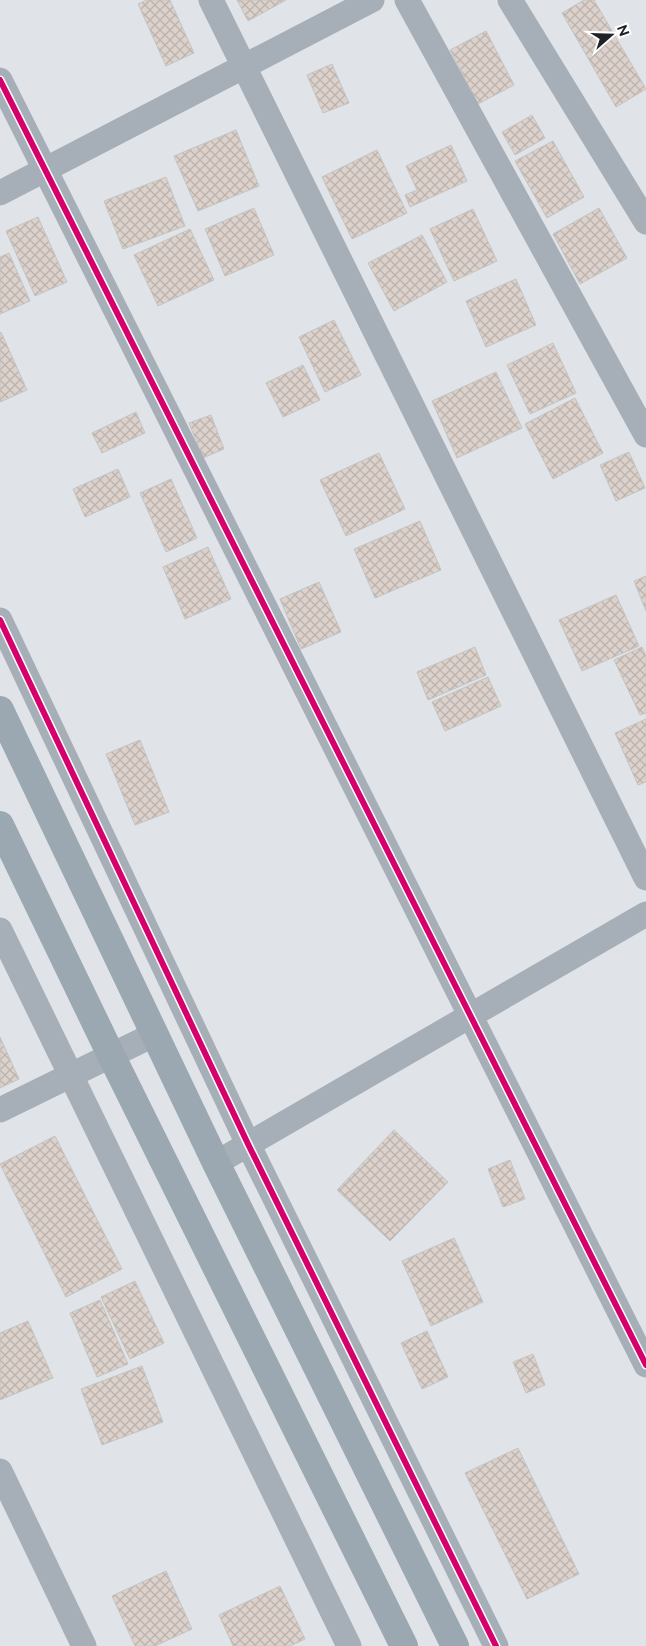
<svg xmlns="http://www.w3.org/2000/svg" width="646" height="1646" font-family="Raleway,sans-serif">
<defs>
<pattern id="building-cross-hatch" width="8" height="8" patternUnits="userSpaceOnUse" patternTransform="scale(1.25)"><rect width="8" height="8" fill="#dcd1cb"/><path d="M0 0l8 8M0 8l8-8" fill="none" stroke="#bcb3ae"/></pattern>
</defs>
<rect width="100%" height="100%" fill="#e0e4e8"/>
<g fill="url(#building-cross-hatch)" stroke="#c3c4c4">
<path d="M147 0H170L194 53 166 66 138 4Z"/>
<path d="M237 0H286L248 21Z"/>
<path d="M584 0H594L646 89 616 107 562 13Z"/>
<path d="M486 31 514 85 478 104 450 50Z"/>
<path d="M332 64 349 103 323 113 307 75Z"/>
<path d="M532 115 545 138 515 155 502 132Z"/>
<path d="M236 130 259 186 198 211 174 156Z"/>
<path d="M553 141 584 197 547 218 515 161Z"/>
<path d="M451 145 467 181 410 207 405 195 417 190 406 166Z"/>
<path d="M377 150 407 213 352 239 322 177Z"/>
<path d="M166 177 185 226 123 249 104 201Z"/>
<path d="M254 208 274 255 225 276 205 229Z"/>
<path d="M599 208 627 258 580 284 553 234Z"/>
<path d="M473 209 497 261 454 281 430 229Z"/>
<path d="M38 217 67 282 35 296 6 231Z"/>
<path d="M190 229 214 280 158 306 134 255Z"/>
<path d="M422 235 447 282 394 311 368 263Z"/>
<path d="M9 253 30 301 0 314V257Z"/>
<path d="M516 279 536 325 486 347 466 301Z"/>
<path d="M334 320 361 375 325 392 299 337Z"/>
<path d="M1 332 27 390 0 402V333Z"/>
<path d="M553 343 576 393 530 414 507 365Z"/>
<path d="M303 365 320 400 283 417 266 383Z"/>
<path d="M496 372 522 428 457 458 432 401Z"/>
<path d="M575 398 603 453 553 479 525 424Z"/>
<path d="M136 412 145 433 102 453 92 433Z"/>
<path d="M211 415 224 449 203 458 189 423Z"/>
<path d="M629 452 645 488 616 501 600 465Z"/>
<path d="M379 453 405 509 346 536 320 480Z"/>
<path d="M118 469 130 497 85 517 73 489Z"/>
<path d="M171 479 197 538 166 552 140 493Z"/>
<path d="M420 521 441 570 375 598 354 549Z"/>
<path d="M208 547 231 599 185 619 163 567Z"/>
<path d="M646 576V611L634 581Z"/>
<path d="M319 582 341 632 301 649 280 599Z"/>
<path d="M616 595 639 646 582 671 559 620Z"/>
<path d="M475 647 486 675 428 700 417 672Z"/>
<path d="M642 647 646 656V713L640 715 614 660Z"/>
<path d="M488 677 501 706 445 731 432 702Z"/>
<path d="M646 719V782L638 785 615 733Z"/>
<path d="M140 740 169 812 135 825 106 754Z"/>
<path d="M0 1037 19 1079 0 1088Z"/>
<path d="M394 1130 448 1182 390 1241 337 1190Z"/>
<path d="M55 1136 122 1269 66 1297 0 1164Z"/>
<path d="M510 1160 525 1199 503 1207 488 1169Z"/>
<path d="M454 1238 483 1302 431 1326 402 1261Z"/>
<path d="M135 1281 164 1343 130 1359 101 1297Z"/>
<path d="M100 1300 128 1364 97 1377 70 1313Z"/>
<path d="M28 1321 53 1378 0 1400V1333Z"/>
<path d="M427 1331 448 1377 422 1389 401 1343Z"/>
<path d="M533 1354 545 1385 526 1393 513 1362Z"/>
<path d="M142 1366 163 1422 102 1445 81 1389Z"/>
<path d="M518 1448 579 1574 527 1599 465 1473Z"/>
<path d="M166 1571 192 1629 155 1646H135L112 1596Z"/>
<path d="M280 1586 305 1639 290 1646H233L219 1615Z"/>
</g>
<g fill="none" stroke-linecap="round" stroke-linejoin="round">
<g stroke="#a6afb7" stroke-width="25">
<path d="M211 0 646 878"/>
<path d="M407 0 646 435"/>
<path d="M510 0 646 222"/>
<path d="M0 80 646 1365"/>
<path d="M0 193 372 0"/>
<path d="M0 620 248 1144 496 1646"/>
<path d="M0 930 349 1646"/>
<path d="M0 1110 155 1034"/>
<path d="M216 1163 646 914"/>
<path d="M0 1471 84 1646"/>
</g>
<g stroke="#9ca8b1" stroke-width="28">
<path d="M0 710 216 1163 455 1646"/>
<path d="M0 825 111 1055 404 1646"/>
</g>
<g stroke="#fff" stroke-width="9">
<g id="cycleway">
<path d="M0 80 646 1365"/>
<path d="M0 620 248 1144 496 1646"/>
</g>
</g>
<use href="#cycleway" stroke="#d6006c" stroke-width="6"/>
</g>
<g transform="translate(611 35) rotate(70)" stroke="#ffffff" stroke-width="4" paint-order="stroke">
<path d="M0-4L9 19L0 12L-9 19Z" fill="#202225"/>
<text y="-8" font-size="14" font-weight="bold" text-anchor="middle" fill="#202225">N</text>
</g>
</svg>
